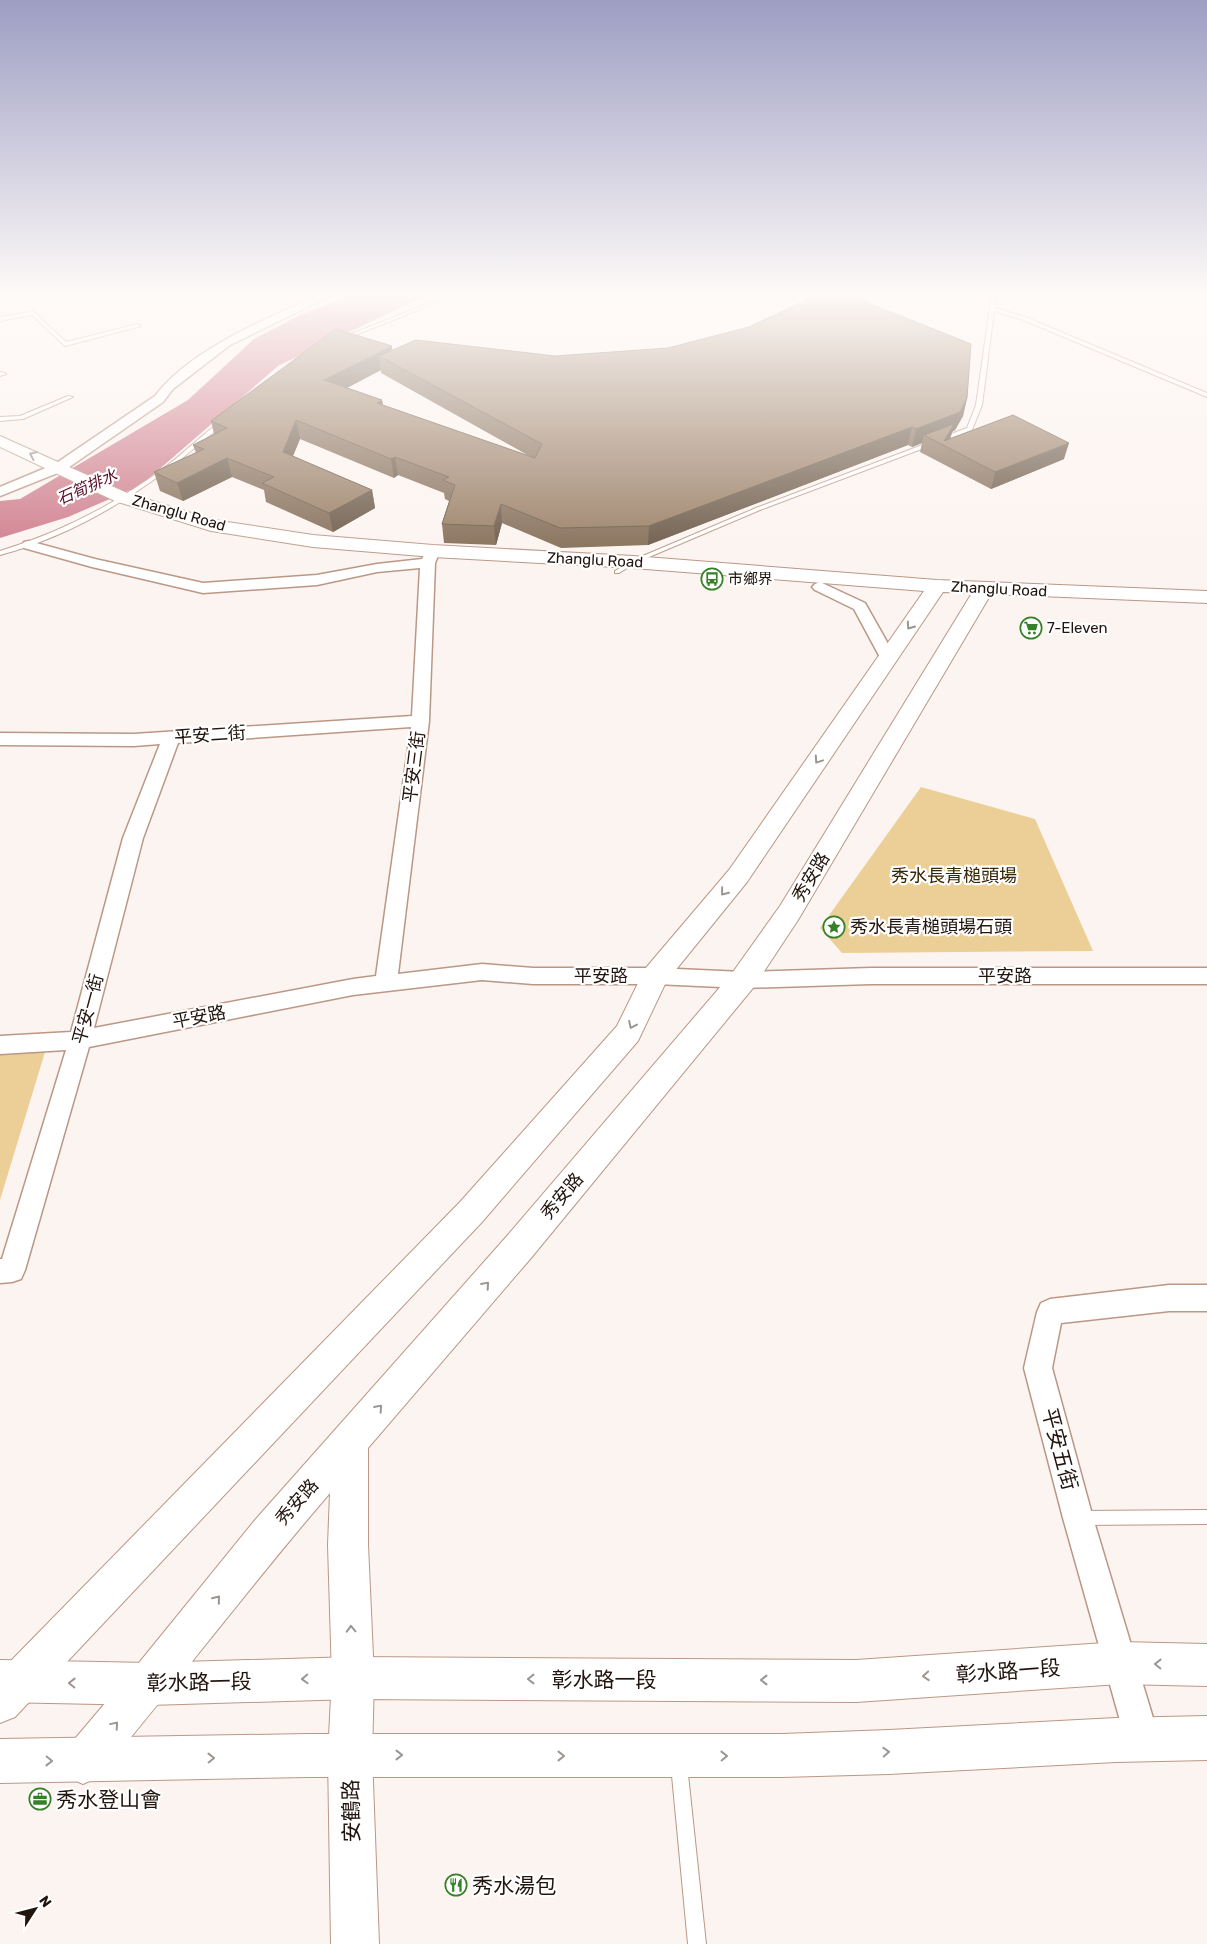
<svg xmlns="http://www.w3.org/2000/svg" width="1207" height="1944" font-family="Rubik,'Noto Sans TC',sans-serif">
<rect width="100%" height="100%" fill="#fcf4f0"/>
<g fill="#ebcf96">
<path d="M921 787 1035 819 1093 951 842 953 820 928Z"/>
<path d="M45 1052 0 1200V1055Z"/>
</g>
<path fill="#ce7c8b" d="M353 294H429L278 366 140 486 68 517 0 538V501L20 499 188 400 254 339 300 315Z"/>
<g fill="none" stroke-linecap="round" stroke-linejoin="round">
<g stroke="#bb9786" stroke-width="2">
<g id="lane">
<path d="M453 294H458L343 340 338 339Z"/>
<path d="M992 294H996L995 308 1025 317 1207 393V397L1021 319 994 311 982 405 972 430 760 510 635 563 619 573H615V571L631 561 756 508 967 428 976 405Z"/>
<path d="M33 311 66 342 138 324 141 326 65 346 32 315 0 321V317Z"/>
<path d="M0 372 5 373 6 374 0 376Z"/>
<path d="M68 396 73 397 23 419 0 421V417L20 416Z"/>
<path d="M221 421 226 422C220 428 212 433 205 439 147 490 76 535 0 555V551C59 533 118 503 168 465 186 451 202 435 221 421Z"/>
<path d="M1207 1510V1524L1081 1525 1076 1523 1074 1518 1076 1513 1081 1511Z"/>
<path d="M679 1757 685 1759 687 1765 706 1944H688L671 1765 673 1759Z"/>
</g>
</g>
<g stroke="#bb9786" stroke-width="3">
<g id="street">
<path d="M321 294H334L230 345 173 389 163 402 65 470 0 496V487L55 464 155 396C192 348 267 319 321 294Z"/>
<path d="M29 541 95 559 203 583 317 575 377 564 422 559 428 548H438L440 551 435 563 429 721 398 974 482 964 533 968H655L743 972 871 968H1207V984H871L743 988 655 984H533L482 980 353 995 89 1047 25 1270 21 1279 12 1282 0 1283V1259H2L66 1050 0 1054V1036L71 1032 123 838 160 744 134 746 0 745V733L134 734 412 716 420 568 377 572 317 585 203 593 92 567 24 548 22 545 24 542ZM411 727 376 976 353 979 94 1028 143 838 178 743Z"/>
<path d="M820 582 865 603 896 658 894 661H882L854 609 815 590 812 587 815 584Z"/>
<path d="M1169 1285H1207V1311H1169L1061 1323 1052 1368 1093 1518 1159 1738 1154 1750 1142 1755 1130 1750 1125 1738 1063 1518 1024 1368 1037 1312 1041 1303 1050 1299Z"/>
</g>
</g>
<g stroke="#bb9786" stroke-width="2">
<path id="secondary" d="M0 436 127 493 214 520 313 535 433 545 633 556 937 580 1207 591V603L991 594 798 920 753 988 531 1258 368 1448V1545L374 1678 372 1755 379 1944H331L328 1755 332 1678 328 1545 330 1493C250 1586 177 1683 98 1777L83 1784 68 1777 61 1762 68 1747 134 1669 255 1520 507 1236 733 972 780 906 972 593 943 592 747 882 666 982 638 1041 482 1222 15 1717 0 1723V1672L460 1202 617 1026 645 969 729 870 924 591 633 568 433 557 313 547 211 531 115 501 0 447Z"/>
</g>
<g stroke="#bb9786" stroke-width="2">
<g id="primary">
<path d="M1120 1642 1207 1644V1686L1120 1684 856 1702 353 1699 149 1705 0 1702V1660L149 1663 353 1657 856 1660Z"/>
<path d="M1207 1716V1760L1116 1762 889 1774 782 1777H308L0 1783V1739L308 1734H782L889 1730 1116 1718Z"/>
</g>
</g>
<use href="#lane" fill="#fff" fill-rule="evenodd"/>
<use href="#street" fill="#fff" fill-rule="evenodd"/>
<use href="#secondary" fill="#fff" fill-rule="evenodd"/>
<use href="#primary" fill="#fff" fill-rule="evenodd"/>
</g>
<path fill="#836c56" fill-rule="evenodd" d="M392 350 555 356 967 398 963 416 955 430 952 432 950 439 1064 459 991 489 920 452 922 443 912 447 908 445 648 545 561 548 502 523 496 545 444 543 442 524 449 501 445 499 444 493 398 475 394 478 300 439 293 456 372 490 375 508 333 532 266 502 264 490 232 477 183 501 160 491 154 472 196 453 193 445 214 434 211 421ZM381 370V373L531 457 383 405 382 400 347 388Z"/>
<g fill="#6a5846">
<path d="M392 346 394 363 379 356 381 370 327 398 324 380Z"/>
<path d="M967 398 963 416 955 430 952 432 950 440 946 447 924 435 922 443 912 447 916 429Z"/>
<path d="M382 400 385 418 377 403Z"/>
<path d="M296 420 300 439 287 470 283 452Z"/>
<path d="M912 427 908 445 648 545 649 526Z"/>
<path d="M1069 443 1064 459 991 489 995 472Z"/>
<path d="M395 457 398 475 394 478 391 459Z"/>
<path d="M227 458 232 477 183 501 177 483Z"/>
<path d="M372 490 375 508 333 532 329 513Z"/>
<path d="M501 504 502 523 496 545 494 526Z"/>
</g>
<g fill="#987d64" stroke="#6a5846">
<path d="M819 294H846L971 344 967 398 960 412 916 429 912 427 649 526 560 528 501 504 494 526 442 524 455 485 443 480 449 477 395 457 391 459 296 420 283 452 372 490 329 513 262 483 274 477 227 458 177 483 154 472 204 449 193 445 227 428 211 421 336 329 392 346 324 380 382 400 377 403 535 458 542 444 379 356 416 340 555 356 668 348 749 327Z"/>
<path d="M1013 415 1069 443 995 472 924 435 954 424 944 441Z"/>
</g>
<defs><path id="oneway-chevron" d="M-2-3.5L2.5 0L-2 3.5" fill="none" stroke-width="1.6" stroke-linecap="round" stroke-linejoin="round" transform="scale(1.25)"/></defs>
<g stroke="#9c9693">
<use href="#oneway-chevron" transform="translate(33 455) rotate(-156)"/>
<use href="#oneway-chevron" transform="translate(910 626) rotate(125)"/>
<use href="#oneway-chevron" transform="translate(818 760) rotate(124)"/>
<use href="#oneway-chevron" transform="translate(724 892) rotate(129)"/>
<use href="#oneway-chevron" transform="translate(632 1025) rotate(115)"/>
<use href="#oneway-chevron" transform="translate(486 1285) rotate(-49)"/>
<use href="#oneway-chevron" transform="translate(379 1408) rotate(-49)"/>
<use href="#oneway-chevron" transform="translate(217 1599) rotate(-51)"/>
<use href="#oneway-chevron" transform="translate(351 1629) rotate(-92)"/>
<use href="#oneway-chevron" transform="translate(1158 1664) rotate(-179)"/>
<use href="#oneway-chevron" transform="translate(926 1676) rotate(176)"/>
<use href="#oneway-chevron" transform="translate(305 1679) rotate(178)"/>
<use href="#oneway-chevron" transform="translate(531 1679) rotate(-180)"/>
<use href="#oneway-chevron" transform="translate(764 1680) rotate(-180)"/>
<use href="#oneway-chevron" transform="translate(72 1683) rotate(-179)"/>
<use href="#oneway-chevron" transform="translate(115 1725) rotate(-50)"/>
<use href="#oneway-chevron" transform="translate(886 1752) rotate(-3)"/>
<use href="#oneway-chevron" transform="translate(399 1755)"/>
<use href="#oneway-chevron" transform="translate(561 1756)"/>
<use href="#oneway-chevron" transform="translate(724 1756) rotate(-1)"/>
<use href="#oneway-chevron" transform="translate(211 1758) rotate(-1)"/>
<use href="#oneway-chevron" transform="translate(49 1761) rotate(1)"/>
</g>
<linearGradient id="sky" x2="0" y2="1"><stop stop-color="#9d9ec3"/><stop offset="0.52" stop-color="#fefaf8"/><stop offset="1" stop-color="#fefaf8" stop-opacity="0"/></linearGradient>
<rect width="1207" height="566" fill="url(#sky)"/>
<defs>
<g id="bus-ring" transform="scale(1.125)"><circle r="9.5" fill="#fff" stroke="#358028" stroke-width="1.5"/><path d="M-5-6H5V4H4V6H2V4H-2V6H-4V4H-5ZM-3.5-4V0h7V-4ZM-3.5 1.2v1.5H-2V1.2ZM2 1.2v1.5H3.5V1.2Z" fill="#358028"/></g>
<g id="supermarket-ring" transform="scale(1.125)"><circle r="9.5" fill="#fff" stroke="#358028" stroke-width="1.5"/><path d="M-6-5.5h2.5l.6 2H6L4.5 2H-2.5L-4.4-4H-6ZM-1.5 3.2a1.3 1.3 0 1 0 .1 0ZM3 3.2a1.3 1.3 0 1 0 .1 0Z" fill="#358028"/></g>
<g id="sight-ring" transform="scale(1.125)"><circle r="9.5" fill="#fff" stroke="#358028" stroke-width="1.5"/><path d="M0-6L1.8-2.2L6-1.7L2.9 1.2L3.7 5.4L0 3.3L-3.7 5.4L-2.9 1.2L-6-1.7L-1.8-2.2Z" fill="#358028"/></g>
<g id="office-ring" transform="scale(1.125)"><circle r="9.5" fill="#fff" stroke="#358028" stroke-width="1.5"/><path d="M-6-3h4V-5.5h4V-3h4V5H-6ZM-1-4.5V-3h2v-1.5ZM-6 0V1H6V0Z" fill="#358028"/></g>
<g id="restaurant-ring" transform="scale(1.125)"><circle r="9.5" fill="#fff" stroke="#358028" stroke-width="1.5"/><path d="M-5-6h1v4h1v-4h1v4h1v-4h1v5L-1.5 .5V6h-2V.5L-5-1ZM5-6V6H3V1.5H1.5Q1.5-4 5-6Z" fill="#358028"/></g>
</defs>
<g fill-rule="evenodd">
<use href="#bus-ring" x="712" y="579"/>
<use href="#supermarket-ring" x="1031" y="628"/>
<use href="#sight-ring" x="834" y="927"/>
<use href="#office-ring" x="40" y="1799"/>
<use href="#restaurant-ring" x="456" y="1885"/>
</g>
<g text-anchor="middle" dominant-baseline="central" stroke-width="4.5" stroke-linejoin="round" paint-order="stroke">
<g font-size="15" fill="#22150f" stroke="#fff">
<text transform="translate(179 513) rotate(16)">Zhanglu Road</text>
<text transform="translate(595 560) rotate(3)">Zhanglu Road</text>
<text transform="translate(999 589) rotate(3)">Zhanglu Road</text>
</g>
<g font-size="15" fill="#22150f" stroke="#fff" text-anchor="start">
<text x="728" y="579">市鄉界</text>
<text x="1047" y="628">7-Eleven</text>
</g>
<g font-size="16" font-style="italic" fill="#570c24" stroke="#fff">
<text transform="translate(87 487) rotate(-24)">石筍排水</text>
</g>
<g font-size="18" fill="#22150f" stroke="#fff">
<text transform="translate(210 735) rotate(-4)">平安二街</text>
<text transform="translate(414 767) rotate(-83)">平安三街</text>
<text transform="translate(811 877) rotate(-59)">秀安路</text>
<text x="601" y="976">平安路</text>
<text x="1005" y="976">平安路</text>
<text transform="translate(88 1009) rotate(-75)">平安一街</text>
<text transform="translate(199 1017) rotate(-11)">平安路</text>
<text transform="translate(562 1196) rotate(-50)">秀安路</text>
<text transform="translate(297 1502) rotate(-49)">秀安路</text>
</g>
<g font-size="18" fill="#372805" stroke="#fff">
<text x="954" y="876">秀水長青槌頭場</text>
</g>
<g font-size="18" fill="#22150f" stroke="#fff" text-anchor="start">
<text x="850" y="927">秀水長青槌頭場石頭</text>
</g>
<g font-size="21" fill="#22150f" stroke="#fff">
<text transform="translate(1060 1449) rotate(75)">平安五街</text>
<text transform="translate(1008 1671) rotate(-4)">彰水路一段</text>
<text x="604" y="1679">彰水路一段</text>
<text transform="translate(199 1682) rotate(-1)">彰水路一段</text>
<text transform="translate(351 1811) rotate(-91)">安鶴路</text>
</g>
<g font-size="21" fill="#22150f" stroke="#fff" text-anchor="start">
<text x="56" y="1799">秀水登山會</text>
<text x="472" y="1885">秀水湯包</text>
</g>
</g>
<g transform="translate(35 1909) rotate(54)" stroke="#ffffff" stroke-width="4" paint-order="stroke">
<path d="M0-4L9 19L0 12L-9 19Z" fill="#22150f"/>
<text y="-8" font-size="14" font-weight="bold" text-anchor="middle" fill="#22150f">N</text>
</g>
</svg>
